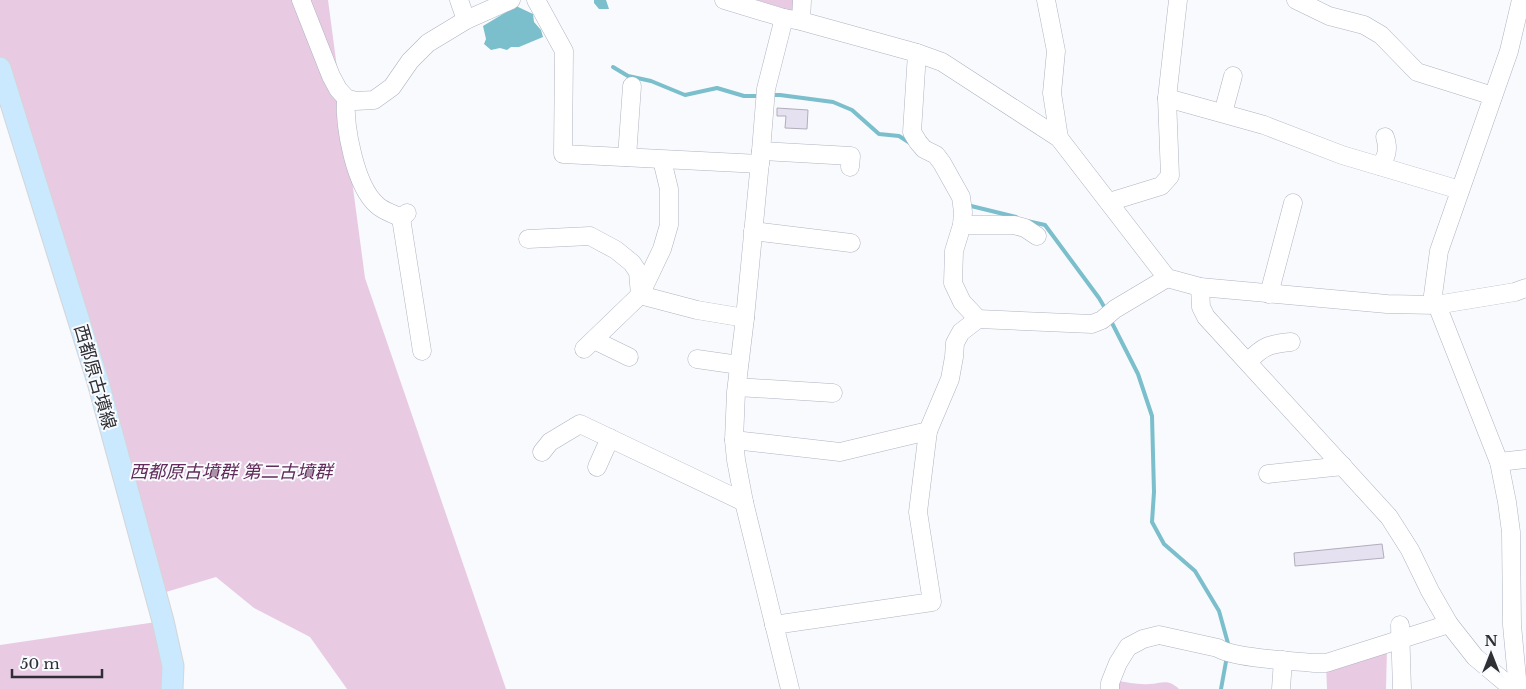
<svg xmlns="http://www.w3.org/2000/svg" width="1526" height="689" font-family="'Libre Baskerville','Noto Sans JP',serif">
<rect width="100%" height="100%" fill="#f8fafd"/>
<g fill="#e9cae3">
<path d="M0 0H328L365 278 506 689H347L310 637 254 608 216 577 156 595 0 68Z"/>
<path d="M756 0H797V12Z"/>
<path d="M163 621 172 689H0V645Z"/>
<path d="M1387 648 1386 689H1327L1326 663Z"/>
<path d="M1117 681C1127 682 1138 685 1149 684 1162 684 1167 678 1179 689H1117Z"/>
</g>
<g fill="#7abfcb">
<path d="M594 0H606L609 9H599L594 3Z"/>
<path d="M516 6 533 14 534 22 541 30 543 37 519 47H511L507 50 500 48 491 50 484 44 486 39 483 26Z"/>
</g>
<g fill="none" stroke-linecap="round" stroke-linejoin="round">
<g stroke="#7abfcb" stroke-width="4">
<path d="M613 67 628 76 651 81 685 95 717 88 744 96H761"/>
<path d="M770 95H780L833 102 852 110 879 134 899 136 910 143"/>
<path d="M967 205 1016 217"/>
<path d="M1027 221 1045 225 1099 298 1106 310"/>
<path d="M1110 319 1138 374 1152 416 1154 492 1152 522 1164 544 1195 571 1219 611 1229 647"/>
<path d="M1221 689 1227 656"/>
</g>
</g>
<g fill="#e6e1f0" stroke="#b2adbb">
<path d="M777 108 808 110 807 129 785 128 786 116H777Z"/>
<path d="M1382 544 1384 558 1295 566 1294 553Z"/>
</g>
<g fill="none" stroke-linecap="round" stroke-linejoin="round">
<g stroke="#afb4c2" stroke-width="19">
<g id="minor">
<path d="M301 0 331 76 338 89 346 98 356 101 374 100 392 87 410 61 428 43 466 20 511 0"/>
<path d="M459 0 466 20"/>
<path d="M536 0 564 51 563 154 760 164"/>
<path d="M724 0 784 18 801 21 917 53 942 62 1059 138 1167 278 1200 287 1387 304 1436 305 1515 292 1526 288"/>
<path d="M1046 0 1056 51 1052 93 1059 138"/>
<path d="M1296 0 1329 16 1364 25 1381 35 1417 72 1493 96"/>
<path d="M784 18 766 89 761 151 745 318 736 392 734 440 736 460 744 502 790 689"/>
<path d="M801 21 802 0"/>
<path d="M917 53 912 132 918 142 924 149 936 155 942 163 961 197 963 212 962 225 954 251 953 283 962 302 978 319"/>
<path d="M346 98C344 126 355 186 377 205 383 211 394 214 401 218L407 213"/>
<path d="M1167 98 1264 125 1342 155 1460 190"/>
<path d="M1223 113 1233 76"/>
<path d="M761 151 851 156 850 167"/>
<path d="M627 157 632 86"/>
<path d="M1380 166C1387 156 1389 149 1385 137"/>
<path d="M1109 202 1161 186 1170 176 1167 98 1178 0"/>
<path d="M401 218 422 351"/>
<path d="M962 225H1014L1025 228 1037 236"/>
<path d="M753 231 851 243"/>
<path d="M528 239 590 236 616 250 632 263 638 272 640 295 697 310 745 318"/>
<path d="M1200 287 1201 307 1206 317 1389 517 1410 550 1430 591 1449 624 1475 657 1513 689"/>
<path d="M1269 294 1293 203"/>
<path d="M594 340 629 357"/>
<path d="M584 349 640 295 662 249 669 225V189L662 160"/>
<path d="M697 359 739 365"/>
<path d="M1248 362C1263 346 1269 344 1291 342"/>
<path d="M737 387 833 393"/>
<path d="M734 440 840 452 928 431 950 379 954 357 955 343 961 332 978 319 1092 324 1102 320 1115 309 1167 278"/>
<path d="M542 452 550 442 580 424 744 502"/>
<path d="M1499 462 1526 459"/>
<path d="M597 467 610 438"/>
<path d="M1268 474 1343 466"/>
<path d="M774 625 932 602 918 512 928 431"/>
<path d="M1400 625 1402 689"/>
<path d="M1110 689V683L1118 663 1128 647 1143 639 1159 635 1218 648C1232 658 1293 661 1314 663H1326L1449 624"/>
<path d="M1281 689 1283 660"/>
<path d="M1518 689 1512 625 1511 532 1507 502 1499 462 1433 295 1439 251 1509 51 1521 0"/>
</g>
</g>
<g stroke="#d5d5d6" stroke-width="23">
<path id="major" d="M0 68 98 382 163 621 173 666 172 689"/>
</g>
<use href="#minor" stroke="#fff" stroke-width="18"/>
<use href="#major" stroke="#cae8fe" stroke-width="21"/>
</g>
<g text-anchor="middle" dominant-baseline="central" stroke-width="4" stroke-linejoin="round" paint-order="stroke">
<g font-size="18" fill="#2d2f34" stroke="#f8fafd">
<text transform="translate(95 377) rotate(74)">西都原古墳線</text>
</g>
<g font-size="18" font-style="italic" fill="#612b5a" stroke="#f8fafd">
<text x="231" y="472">西都原古墳群 第二古墳群</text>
</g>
</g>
<g transform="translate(1491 654)" stroke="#f8fafd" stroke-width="4" paint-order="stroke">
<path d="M0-4L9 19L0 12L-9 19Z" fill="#2d2f34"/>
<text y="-8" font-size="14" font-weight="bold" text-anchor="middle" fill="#2d2f34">N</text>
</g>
<path d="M12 669v8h90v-8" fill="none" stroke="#2d2f34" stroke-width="2.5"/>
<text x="20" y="669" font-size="15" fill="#2d2f34" stroke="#f8fafd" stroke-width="4" paint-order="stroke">50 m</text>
</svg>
